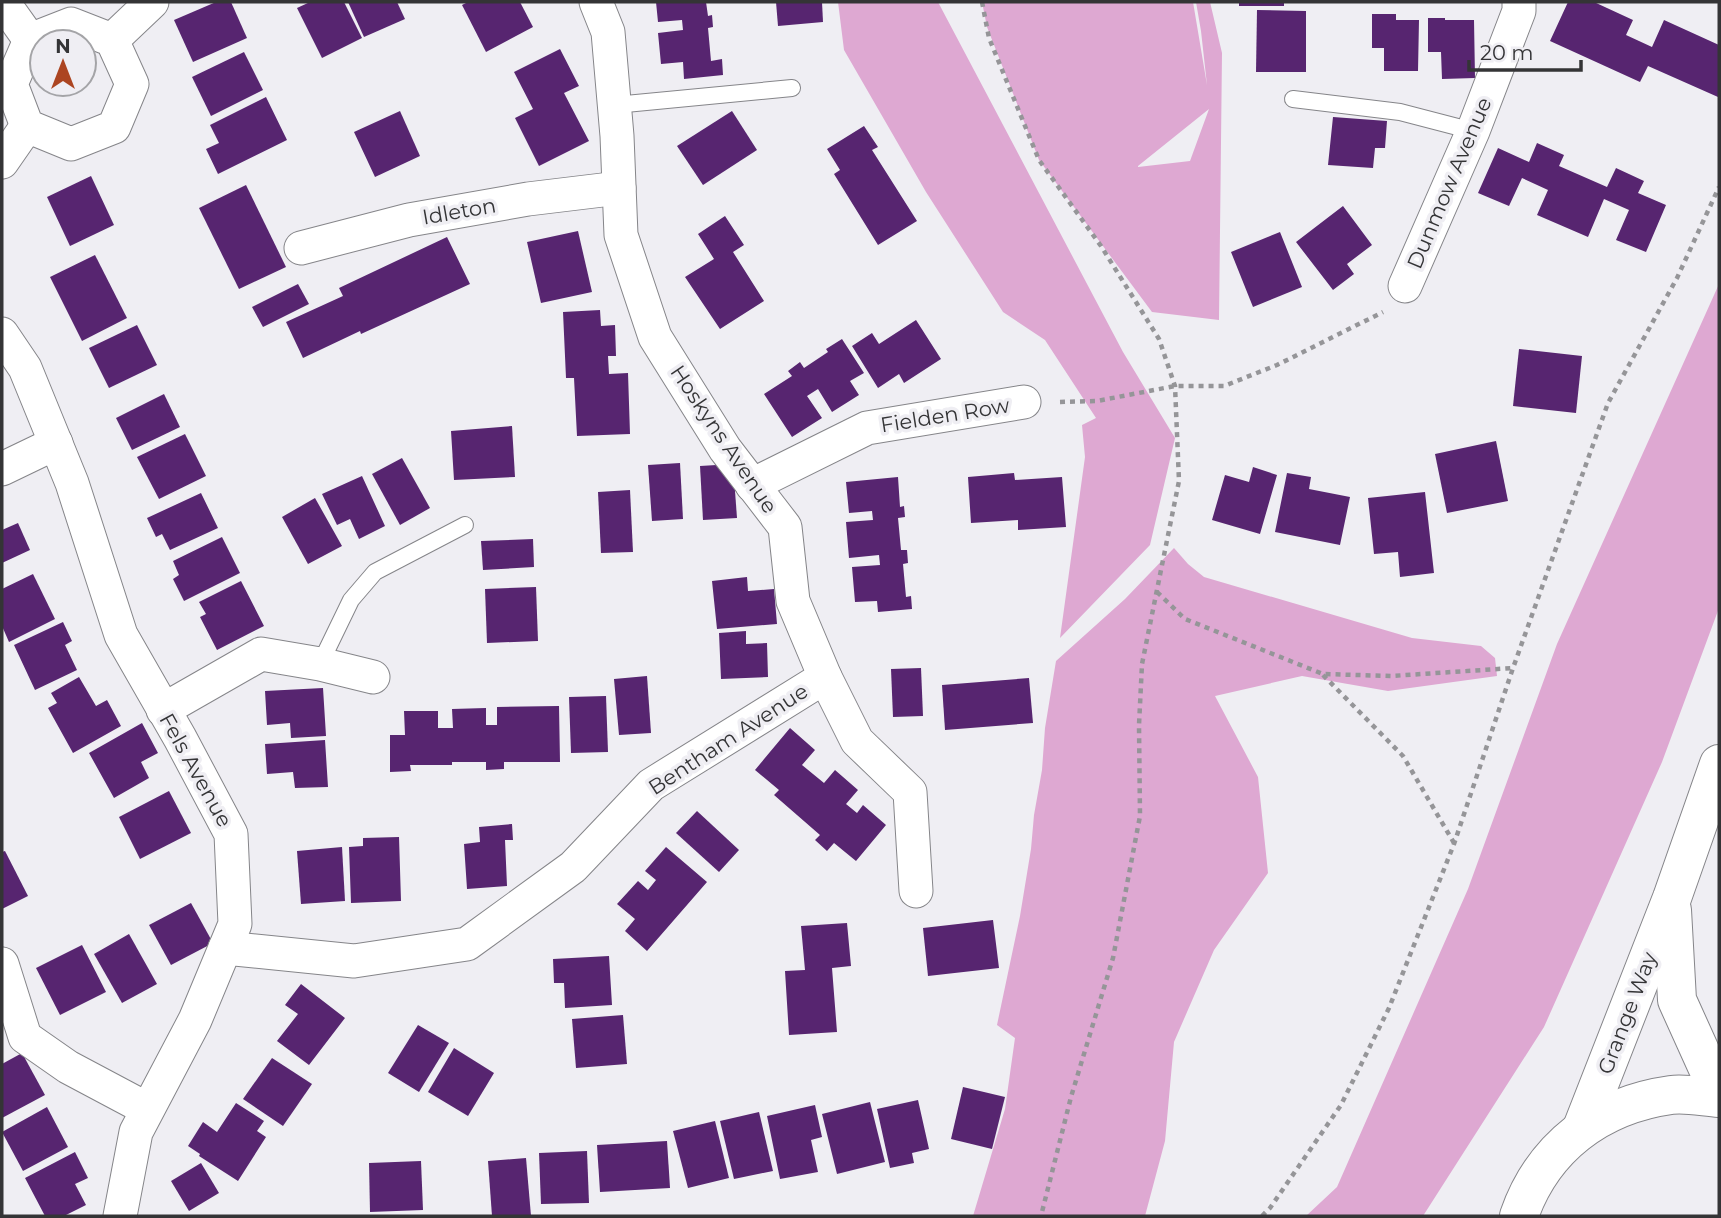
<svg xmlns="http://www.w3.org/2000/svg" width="1721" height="1218" font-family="Montserrat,sans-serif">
<rect width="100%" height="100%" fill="#efeef3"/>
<g fill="#dea8d2" fill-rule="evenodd">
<path d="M838 2H938L1123 352 1175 438 1150 545 1060 638 1085 457 1082 425 1096 418 1045 340 1003 312 926 192 844 50Z"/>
<path d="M982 2H1193L1207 85 1201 31 1196 2H1210L1222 53 1219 320 1152 312 1039 160 987 27ZM1209 109 1190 161 1138 167V166Z"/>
<path d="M1719 284V608L1662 762 1544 1027 1423 1216H1306L1337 1187 1468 889 1557 644Z"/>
<path d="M1174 548 1188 564 1204 577 1412 638 1481 646 1495 658 1497 676 1388 691 1302 676 1215 696 1258 777 1268 873 1214 950 1174 1042 1165 1141 1145 1216H973L1005 1109 1015 1038 997 1025 1020 916 1031 849 1034 815 1042 770 1045 728 1056 661 1125 599Z"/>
</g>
<g fill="#572570">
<path d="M216 2H231L247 38 193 62 174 20Z"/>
<path d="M310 2H344L362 38 322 58 297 8Z"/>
<path d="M348 2H397L405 19 364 37Z"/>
<path d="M468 2H520L533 27 486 52 462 5Z"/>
<path d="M656 2H706L708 16 712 15 713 27 708 28 711 61 722 59 723 75 684 79 683 62 661 64 658 33 683 30 682 20 658 22Z"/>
<path d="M776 2H822L823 22 778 26Z"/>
<rect x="1239" y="2" width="45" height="4"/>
<path d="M1568 2H1594L1633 20 1626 35 1652 47 1664 20 1719 45V95L1718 97 1648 66 1640 82 1550 41Z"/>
<path d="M1257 10 1306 11V72H1256Z"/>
<path d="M1372 14H1396V20H1419L1418 71H1384V48H1372Z"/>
<path d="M1428 18H1445V20H1474L1475 78 1442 79 1441 52H1428Z"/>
<path d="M560 49 579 86 564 93 589 141 539 166 515 118 533 109 514 72Z"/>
<path d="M244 52 263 90 211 116 192 77Z"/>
<path d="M266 97 287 140 218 174 206 149 219 143 210 125Z"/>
<path d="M400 111 420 156 375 177 354 132Z"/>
<path d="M732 111 757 150 703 185 677 146Z"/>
<path d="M1333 117 1387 121 1385 148H1375L1373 168 1328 165Z"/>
<path d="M864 126 878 147 872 150 917 221 878 245 834 174 840 170 827 149Z"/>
<path d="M1537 143 1564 155 1559 166 1607 187 1616 168 1644 181 1638 193 1666 205 1646 252 1616 240 1629 210 1604 199 1588 237 1537 215 1548 190 1522 178 1509 206 1478 193 1498 148 1529 162Z"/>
<path d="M91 176 114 225 70 246 47 197Z"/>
<path d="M246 185 286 267 239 289 199 208Z"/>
<path d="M1343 206 1372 245 1347 264 1354 274 1333 290 1296 242Z"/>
<path d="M725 216 744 245 733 252 764 301 720 329 685 277 714 259 698 234Z"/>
<path d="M578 231 592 292 541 303 527 242Z"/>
<path d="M1280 232 1302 287 1253 307 1231 252Z"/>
<path d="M447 237 470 284 361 334 360 331 303 358 286 322 343 296 339 288Z"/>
<path d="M95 255 127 318 82 341 50 277Z"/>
<path d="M298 284 309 304 263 327 252 307Z"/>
<path d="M600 310 601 326 615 325 616 356H608L609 374 628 373 630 434 577 436 574 378H566L563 312Z"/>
<path d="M916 320 941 359 904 383 899 374 878 388 852 346 872 333 879 344Z"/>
<path d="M137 325 157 365 109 388 89 348Z"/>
<path d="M842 339 864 373 850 381 859 395 832 412 818 389 807 396 822 418 792 437 764 394 792 376 788 371 800 362 804 368 828 352 826 349Z"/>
<path d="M1519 349 1582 356 1576 413 1513 406Z"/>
<path d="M164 394 180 427 132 450 116 418Z"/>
<path d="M512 426 515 477 454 480 451 431Z"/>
<path d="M185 434 206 476 159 499 137 457Z"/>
<path d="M1496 441 1508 501 1447 513 1435 454Z"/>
<path d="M402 458 430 508 400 525 372 474Z"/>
<path d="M680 463 683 519 652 521 648 465Z"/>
<path d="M733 464 737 518 703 520 700 466Z"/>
<path d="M1253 467 1277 475 1260 534 1212 520 1225 475 1249 482Z"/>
<path d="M1014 473 1015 480 1062 477 1066 527 1018 530V520L971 523 968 477Z"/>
<path d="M1287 473 1311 477 1309 489 1350 497 1340 545 1275 532Z"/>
<path d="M362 476 385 526 359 539 350 519 337 525 322 494Z"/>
<path d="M898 477 900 507 904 506 905 517 898 518 901 550H907L908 563 903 564 906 597 911 596 912 609 878 612 877 601 855 602 852 567 880 565 879 555 849 558 846 522 873 520 872 511 849 513 846 482Z"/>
<path d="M630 490 633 552 601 553 598 492Z"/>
<path d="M1425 492 1434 573 1400 577 1398 552 1374 554 1368 498Z"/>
<path d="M201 493 218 528 170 550 162 534 156 537 147 518Z"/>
<path d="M315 498 342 546 308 564 282 517Z"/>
<path d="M18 523 30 550 2 563V530Z"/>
<path d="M222 537 240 573 184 601 173 579 179 575 173 561Z"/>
<path d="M533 539 534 567 483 570 481 541Z"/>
<path d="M33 574 55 619 9 642 2 626V589Z"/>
<path d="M747 577 748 591 774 589 777 624 717 629 712 581Z"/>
<path d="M241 581 264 626 217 650 200 617 206 614 199 602Z"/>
<path d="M536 587 538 641 487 643 485 589Z"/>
<path d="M63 622 72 641 65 645 77 670 35 690 14 645Z"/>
<path d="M746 631V644L767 643 768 677 721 679 719 633Z"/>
<path d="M921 668 923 716 893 717 891 669Z"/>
<path d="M647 676 651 733 619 735 614 679Z"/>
<path d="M79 677 96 706 107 700 121 726 73 753 48 708 57 703 51 693Z"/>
<path d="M1029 678 1033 723 945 730 942 685Z"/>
<path d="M323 688 326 736 291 738 290 723 267 725 265 691Z"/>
<path d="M606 696 608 752 571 753 569 697Z"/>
<path d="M559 706 560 762H504V769L486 770V762H452V765H410L411 771 390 772V735H405L404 711H438V728H453L452 709 486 708V725H497V707Z"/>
<path d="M142 723 158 753 141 762 149 778 114 798 89 753Z"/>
<path d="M790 728 815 750 802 765 824 783 835 770 858 790 846 804 857 813 863 805 886 825 856 861 834 843 827 851 815 840 820 835 774 795 779 790 755 770Z"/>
<path d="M325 740 328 787 295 788 293 772 267 774 265 744Z"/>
<path d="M169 791 191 833 140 859 119 817Z"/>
<path d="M697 811 739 850 719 872 676 833Z"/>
<path d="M512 824 513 840H505L507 886 467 889 464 844 480 842 479 827Z"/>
<path d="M399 837 401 901 351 903 349 847 363 846V838Z"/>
<path d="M342 847 345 901 301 904 297 851Z"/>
<path d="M666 847 707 882 647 951 625 931 635 919 617 904 638 881 648 890 656 880 645 871Z"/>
<path d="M5 851 28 896 2 909V852Z"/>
<path d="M191 903 213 943 171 965 149 925Z"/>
<path d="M993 920 999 968 928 976 923 928Z"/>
<path d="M847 923 851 966 832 968 837 1032 789 1035 785 971 805 970 801 926Z"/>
<path d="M129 934 157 984 122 1003 94 954Z"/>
<path d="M82 945 106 992 60 1015 36 968Z"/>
<path d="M609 956 612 1005 565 1008 564 983H554L553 959Z"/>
<path d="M301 984 345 1018 309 1065 277 1041 298 1014 285 1005Z"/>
<path d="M623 1015 627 1064 576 1068 572 1019Z"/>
<path d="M418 1025 449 1043 419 1092 388 1073Z"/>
<path d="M454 1048 494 1073 468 1116 428 1092Z"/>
<path d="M22 1053 45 1095 2 1118V1064Z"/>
<path d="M272 1058 312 1084 283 1126 243 1099Z"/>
<path d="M963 1087 1005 1097 992 1149 951 1139Z"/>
<path d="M918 1100 929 1149 912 1153 914 1163 890 1168 877 1109Z"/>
<path d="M870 1102 885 1162 837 1174 822 1114Z"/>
<path d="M236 1103 264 1121 257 1131 266 1137 238 1181 199 1156 200 1154 188 1146 203 1122 217 1132Z"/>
<path d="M815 1105 822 1137 811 1140 818 1172 780 1179 767 1116Z"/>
<path d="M47 1107 68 1147 23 1171 2 1132Z"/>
<path d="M759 1112 773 1171 734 1179 720 1121Z"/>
<path d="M715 1121 729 1178 688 1188 673 1131Z"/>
<path d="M667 1141 670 1188 600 1192 597 1145Z"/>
<path d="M587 1151 589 1203 541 1204 539 1153Z"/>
<path d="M75 1152 88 1178 75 1184 86 1205 64 1216H45L25 1178Z"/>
<path d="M526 1158 531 1216H492L488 1161Z"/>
<path d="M421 1161 423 1210 370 1212 369 1163Z"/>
<path d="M201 1163 219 1193 189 1211 171 1181Z"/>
</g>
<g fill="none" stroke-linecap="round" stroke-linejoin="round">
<g stroke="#858589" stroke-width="18">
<g id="lane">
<path d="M1293 99 1400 112 1473 131"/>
<path d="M615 105 792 88"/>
<path d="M320 664 351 600 375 572 465 525"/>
</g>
</g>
<g stroke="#858589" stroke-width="35">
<g id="street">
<path d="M3 2 30 40"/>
<path d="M596 2 608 32 617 136 621 235 655 337 725 449 785 527 793 601 825 677 857 741 910 792 916 891"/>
<path d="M71 24 112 40 132 84 114 127 71 144 27 126 11 84 30 40Z"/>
<path d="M112 40 152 2"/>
<path d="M2 162 27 126"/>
<path d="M301 248 409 220 528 199 619 188"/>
<path d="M1405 286 1473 131 1519 11V2"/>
<path d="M2 334 25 368 72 483 121 635 180 738 231 834 235 924 195 1020 136 1132 120 1216"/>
<path d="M2 469 56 443"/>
<path d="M752 485 867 428 1024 402"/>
<path d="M163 710 261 654 320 664 373 677"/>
<path d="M225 948 354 961 467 944 573 867 651 785 825 677"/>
<path d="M2 964 25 1037 68 1067 147 1109"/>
</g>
</g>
<g stroke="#858589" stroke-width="40">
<g id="primary">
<path d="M1672 910 1677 1000 1719 1093"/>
<path d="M1582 1128 1672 898 1719 764"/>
<path d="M1519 1216C1543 1147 1599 1105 1671 1095 1686 1093 1704 1097 1719 1098"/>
</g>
</g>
<g stroke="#959598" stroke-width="4.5" stroke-dasharray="5 5" stroke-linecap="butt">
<path d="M982 2 989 38 1039 160 1101 246 1159 339 1175 386 1179 481 1142 664 1139 725 1140 816 1113 958 1071 1097 1041 1216"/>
<path d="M1060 402 1097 401 1175 386H1224L1277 365 1383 312"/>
<path d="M1157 592 1185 619 1323 674 1391 676 1513 668"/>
<path d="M1323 675 1403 756 1454 843"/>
<path d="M1262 1216 1270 1208 1341 1105 1389 1008 1454 844 1513 668 1608 403 1677 278 1719 187"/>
</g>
<use href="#lane" stroke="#fff" stroke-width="16"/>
<use href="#street" stroke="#fff" stroke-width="33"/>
<use href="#primary" stroke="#fff" stroke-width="38"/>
</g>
<g text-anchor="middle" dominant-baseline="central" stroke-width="7" stroke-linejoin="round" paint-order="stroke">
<g font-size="21" fill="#343436" stroke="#efeef3">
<text transform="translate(1449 183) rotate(-67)">Dunmow Avenue</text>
<text transform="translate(459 211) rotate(-10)">Idleton</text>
<text transform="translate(945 415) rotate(-9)">Fielden Row</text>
<text transform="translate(724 439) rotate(56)">Hoskyns Avenue</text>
<text transform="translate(728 739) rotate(-33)">Bentham Avenue</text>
<text transform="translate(196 770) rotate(61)">Fels Avenue</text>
<text transform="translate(1627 1013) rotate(-69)">Grange Way</text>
</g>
</g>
<rect width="1721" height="1218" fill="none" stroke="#343436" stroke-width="7"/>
<g transform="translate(63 63)"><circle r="33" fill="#efeef3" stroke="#a4a4a7" stroke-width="2"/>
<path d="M0-5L12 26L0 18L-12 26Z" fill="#ac4521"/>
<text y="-10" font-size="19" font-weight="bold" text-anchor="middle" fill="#343436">N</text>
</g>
<path d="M1469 60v10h112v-10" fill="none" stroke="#343436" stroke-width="3.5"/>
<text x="1480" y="60" font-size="21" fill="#343436" stroke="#efeef3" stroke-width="5" paint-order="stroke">20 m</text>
</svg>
